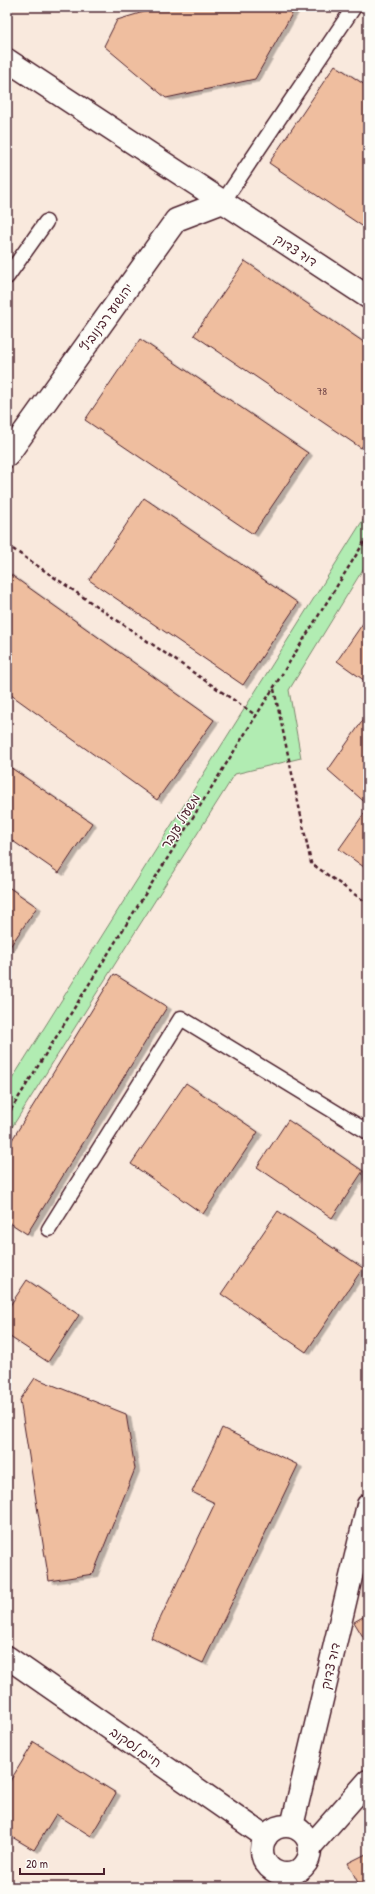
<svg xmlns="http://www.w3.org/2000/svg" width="375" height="1894" font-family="'Patrick Hand','Playpen Sans Hebrew',sans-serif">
<defs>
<filter id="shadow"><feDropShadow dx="4.5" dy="2.5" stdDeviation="0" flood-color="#0004"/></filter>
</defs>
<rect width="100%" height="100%" fill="#f9e9dd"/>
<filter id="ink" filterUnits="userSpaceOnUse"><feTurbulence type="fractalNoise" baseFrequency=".025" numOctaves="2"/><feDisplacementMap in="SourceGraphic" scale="8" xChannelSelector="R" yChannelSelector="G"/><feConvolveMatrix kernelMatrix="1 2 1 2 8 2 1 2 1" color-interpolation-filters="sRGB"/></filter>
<g filter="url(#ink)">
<path fill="#b1ecb2" stroke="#7e866e" d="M368 512V561L289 690 301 758 235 774 7 1135V1087Z"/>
<g fill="#efbe9f" stroke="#4a1f2b" filter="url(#shadow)">
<path d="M160 7H296L255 79 166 98 104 46 117 20Z"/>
<path d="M335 65 368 87V230L269 163Z"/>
<path d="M245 261 368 345V437L361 448 194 335Z"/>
<path d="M140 339 308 453 253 534 85 420Z"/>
<path d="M144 498 298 603 243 685 89 580Z"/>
<path d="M7 572 214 720 157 800 7 692Z"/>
<path d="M368 616V683L337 661Z"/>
<path d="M368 713V805L328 770Z"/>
<path d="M7 765 92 823 59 873 7 837Z"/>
<path d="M368 808V870L339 849Z"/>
<path d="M7 886 37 907 7 951Z"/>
<path d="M114 974 167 1007 27 1234 7 1221V1148Z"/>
<path d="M186 1083 258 1132 203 1214 131 1164Z"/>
<path d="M288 1120 363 1171 332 1218 257 1167Z"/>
<path d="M278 1211 363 1268 306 1352 221 1294Z"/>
<path d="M27 1280 79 1315 48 1362 7 1335V1310Z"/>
<path d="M35 1378 126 1414 135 1469 93 1574 49 1581 20 1400Z"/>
<path d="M222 1428 298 1465 203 1663 151 1638 215 1503 192 1492Z"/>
<path d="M368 1614V1645L354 1622Z"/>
<path d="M34 1742 116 1793 91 1836 56 1814 34 1850 7 1834V1786Z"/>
<path d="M368 1853V1887H360L348 1863Z"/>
</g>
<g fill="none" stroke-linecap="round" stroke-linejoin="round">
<g stroke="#4a1f2b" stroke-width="17">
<g id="lane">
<path d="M223 202 354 7"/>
<path d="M7 277 46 222"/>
<path d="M49 1229 181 1018 368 1132"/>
</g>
</g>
<g stroke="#4a1f2b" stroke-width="25">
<g id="street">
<path d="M7 60 368 297"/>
<path d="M7 456 176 220 223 202"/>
<path d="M7 1657 266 1837"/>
<path d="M292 1826 368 1505"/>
<circle cx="286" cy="1850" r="24"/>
<path d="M310 1847 368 1781"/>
</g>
</g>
<g stroke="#4a1f2b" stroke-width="2.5" stroke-dasharray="4 3" stroke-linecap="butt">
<path d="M7 545 257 716"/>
<path d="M274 689 311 863 368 904"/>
<path d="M7 1116 368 536"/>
</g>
<use href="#lane" stroke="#fdfcf7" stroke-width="14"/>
<use href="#street" stroke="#fdfcf7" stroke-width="22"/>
</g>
</g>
<g text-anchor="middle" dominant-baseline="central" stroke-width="3" stroke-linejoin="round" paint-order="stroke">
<g font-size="11" fill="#734748">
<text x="322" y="391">78</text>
</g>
<g font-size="13" fill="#4a1f2b" stroke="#fdfcf7">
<text transform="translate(296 250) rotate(33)">דוד צדוק</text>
<text transform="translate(106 317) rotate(-54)">יהושוע רבינוביץ</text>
<text transform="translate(180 821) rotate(-58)">משעול ענבר</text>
<text transform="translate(330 1666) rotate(-77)">דוד צדוק</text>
<text transform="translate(136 1747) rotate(35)">חיים לסקוב</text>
</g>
</g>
<rect width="375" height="1894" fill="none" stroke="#fdfcf7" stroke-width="24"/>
<rect x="12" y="12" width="351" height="1870" fill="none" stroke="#4a1f2b" stroke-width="1.5" filter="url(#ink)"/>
<path d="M20 1868v6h84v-6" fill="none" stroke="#4a1f2b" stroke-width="2"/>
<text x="26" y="1868" font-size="12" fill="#4a1f2b" stroke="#fdfcf7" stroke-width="3" paint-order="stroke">20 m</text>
</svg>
